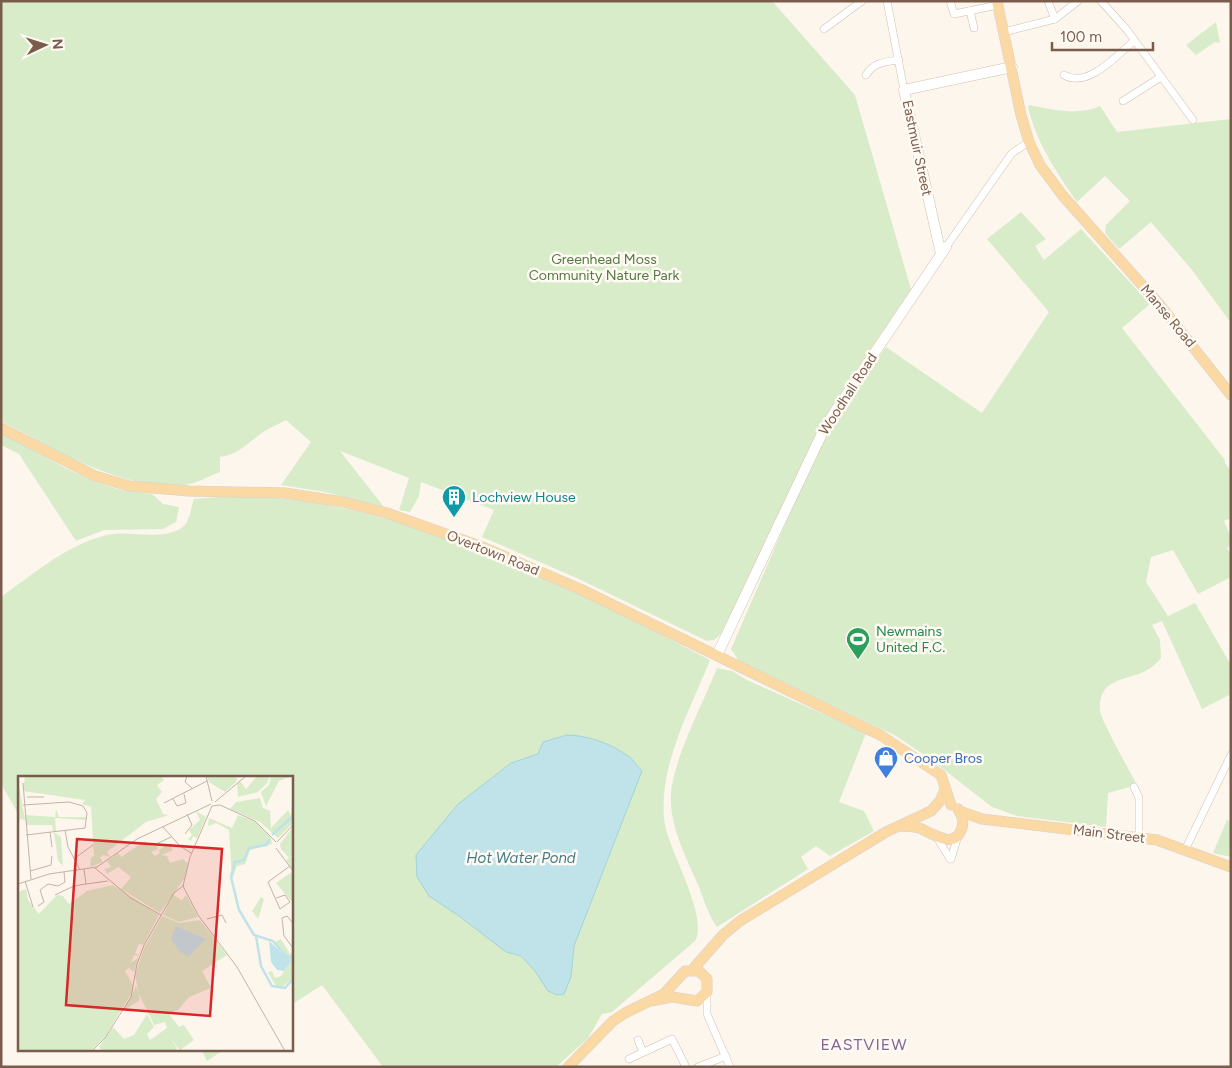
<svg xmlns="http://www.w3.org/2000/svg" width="1232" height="1068" font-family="Figtree,sans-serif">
<rect width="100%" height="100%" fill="#fdf6ec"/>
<g fill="#d8ecc9">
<path d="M1 1H772L855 95 911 289 830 409 721 634 714 640 707 641 579 579 482 537 494 510 421 482 419 496 410 512 399 510 409 478 340 451 384 507 325 492 281 485 311 442 286 420C277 425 266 429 258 436 245 445 237 455 220 457V472C209 476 196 484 184 485 118 490 58 450 1 421Z"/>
<path d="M1216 22 1220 43 1215 42 1196 55 1186 45Z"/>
<path d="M1030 105C1053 110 1078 116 1100 106L1117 132 1231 119V323L1192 270 1151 222 1119 249 1105 233 1106 225 1130 201 1105 176 1077 202C1056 171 1037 144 1028 107Z"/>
<path d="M1021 212 1046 239 1035 246 1044 260 1081 229 1150 304 1122 328 1225 460V463L1231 471V518L1224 521 1231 537V545L1227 548 1231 555V577L1198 594 1173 550 1151 557 1146 582 1168 616 1195 603 1231 665V694L1202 709 1162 621 1152 625 1160 640 1161 658C1148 675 1133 674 1115 682 1103 687 1099 697 1100 710 1100 719 1131 773 1137 785L1108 793 1106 827 1017 816 992 807 929 758 896 736 739 661 731 649 809 469 839 412 886 347 982 413 1049 312 987 239Z"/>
<path d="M1 433 65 468 95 482 121 490 152 494 163 504 179 507 176 522 163 529 104 530 76 541 19 454 1 445Z"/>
<path d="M228 496C397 495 564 584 710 660 690 710 656 770 665 825 670 852 709 918 695 941L612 1012 602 1014 588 1038 556 1067H383L322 985 291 1005V777H19V815L1 784V597C33 574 68 544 107 535 131 530 157 541 180 529 191 522 190 510 194 499Z"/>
<path d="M717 668 732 671 747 680 866 733 839 802 864 811 874 831 830 856 816 846 801 857 808 869 717 927C706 911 703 895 695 878 684 853 669 823 671 794 673 760 704 701 717 668Z"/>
<path d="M1227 820 1231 822V857L1213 853Z"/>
<path d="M201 1049H225L207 1061Z"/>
</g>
<path fill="#bfe3e8" stroke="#a5d3da" d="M567 735C587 735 612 744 628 756 633 759 637 766 642 771L574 946 571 977 564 994 557 995 548 991 535 971 521 956 506 952 459 916 429 896 417 877 416 855 458 804 511 763 538 754 543 742Z"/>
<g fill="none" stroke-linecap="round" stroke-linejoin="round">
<g stroke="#d1beb0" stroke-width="8">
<g id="street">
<path d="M887 1 904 90"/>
<path d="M950 1 954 14 998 5"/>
<path d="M1048 1 1055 19"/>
<path d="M1101 1 1127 30 1193 120"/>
<path d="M970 11 974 28"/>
<path d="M824 29 862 1"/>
<path d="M1004 32 1055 19 1078 1"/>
<path d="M866 75C874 62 885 62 899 60"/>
<path d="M1064 75C1088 89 1117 55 1134 41"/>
<path d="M1123 101 1161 77"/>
<path d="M946 247 1012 153 1029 142"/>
<path d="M1134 787 1139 798V837"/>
<path d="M938 839 950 859"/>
<path d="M1185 850 1231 755"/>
<path d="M951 859 958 836"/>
<path d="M707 992V1014L730 1067"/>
<path d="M638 1040 643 1052"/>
<path d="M629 1059 672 1039 686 1067"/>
<path d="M698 1067 726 1056"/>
</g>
</g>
<g stroke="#d6c0b0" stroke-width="11">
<g id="secondary">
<path d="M941 254 904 90 1012 67"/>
<path d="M717 655 826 425 946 247"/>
</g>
</g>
<g stroke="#dad1cd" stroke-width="11">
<g id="primary">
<path d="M997 1 1021 115 1029 142 1040 165 1063 196 1159 304 1231 395"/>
<path d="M1 428 95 476 129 486 189 491 285 493 343 502 387 513 485 548 580 589 880 735 941 775 951 805"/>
<path d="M959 811 982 819 1157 840 1231 867"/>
<path d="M900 826C906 826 913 826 919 828 933 833 954 851 962 828 964 821 962 815 958 809"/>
<path d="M693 969 723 935 740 921 886 832 931 811 940 801 945 789"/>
<path d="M568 1067 613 1021 625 1013 664 994 685 971H699L707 979V992L697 1001 672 997 651 1001"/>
</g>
</g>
<use href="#street" stroke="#fff" stroke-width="7"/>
<use href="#secondary" stroke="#fff" stroke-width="10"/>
<use href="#primary" stroke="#fbd9a5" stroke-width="10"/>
</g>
<defs>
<g id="building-pin" transform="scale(1.25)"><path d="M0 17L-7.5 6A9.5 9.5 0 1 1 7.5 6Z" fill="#0f9aa8" stroke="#fffaf3"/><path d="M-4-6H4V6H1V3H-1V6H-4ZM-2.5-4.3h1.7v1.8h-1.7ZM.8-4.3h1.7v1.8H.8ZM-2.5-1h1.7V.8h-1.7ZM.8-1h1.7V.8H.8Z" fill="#fff"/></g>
<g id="stadium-pin" transform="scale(1.25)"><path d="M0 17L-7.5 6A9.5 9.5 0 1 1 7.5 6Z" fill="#2e9e5b" stroke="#fffaf3"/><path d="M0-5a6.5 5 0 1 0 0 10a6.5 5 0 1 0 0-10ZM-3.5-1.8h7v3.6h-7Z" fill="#fff"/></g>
<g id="shop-pin" transform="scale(1.25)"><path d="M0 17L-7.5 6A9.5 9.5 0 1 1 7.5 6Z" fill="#3f7fe0" stroke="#fffaf3"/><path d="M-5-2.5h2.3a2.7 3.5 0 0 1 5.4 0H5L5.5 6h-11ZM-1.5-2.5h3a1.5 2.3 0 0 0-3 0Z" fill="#fff"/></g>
</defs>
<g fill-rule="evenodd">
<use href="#building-pin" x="454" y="497"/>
<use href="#stadium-pin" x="858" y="639"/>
<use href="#shop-pin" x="886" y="758"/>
</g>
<g text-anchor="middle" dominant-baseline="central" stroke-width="5" stroke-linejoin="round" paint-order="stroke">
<g font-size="14" fill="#7a5c4d" stroke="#fffaf3">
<text transform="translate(917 148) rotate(78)">Eastmuir Street</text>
<text transform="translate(1168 316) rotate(50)">Manse Road</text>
<text transform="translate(848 394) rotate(-57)">Woodhall Road</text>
<text transform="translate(493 553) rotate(22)">Overtown Road</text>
<text transform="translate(1109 834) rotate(7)">Main Street</text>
</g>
<g font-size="14" fill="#537a41" stroke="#fffaf3">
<text x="604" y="259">Greenhead Moss<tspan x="604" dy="16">Community Nature Park</tspan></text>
</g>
<g font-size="14" fill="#0d838f" stroke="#fffaf3" text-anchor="start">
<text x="472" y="497">Lochview House</text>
</g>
<g font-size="14" fill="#27864d" stroke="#fffaf3" text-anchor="start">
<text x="876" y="631">Newmains<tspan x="876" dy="16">United F.C.</tspan></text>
</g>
<g font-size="14" fill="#366cbe" stroke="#fffaf3" text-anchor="start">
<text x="904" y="758">Cooper Bros</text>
</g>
<g font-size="15" font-style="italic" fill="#437c86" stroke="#fffaf3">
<text x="521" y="858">Hot Water Pond</text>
</g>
<g font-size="16" letter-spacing="1" fill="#846695" stroke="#fffaf3">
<text x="864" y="1044">EASTVIEW</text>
</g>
</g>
<g transform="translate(18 776)">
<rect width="275" height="275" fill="#fdf6ec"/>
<path d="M7 0H143L146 4 139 9 144 16 138 23 145 38 151 39 128 46 89 76 92 81 85 79 82 82 85 86 72 91 73 82 76 80 73 31 64 28 67 24 5 15ZM189 0H218L219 5 207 16 191 6ZM239 0H252L249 7 240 16 220 21 219 7 222 5 228 13ZM253 0H274L261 5 248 30 243 16 251 9ZM1 9 7 44 2 43 0 50ZM275 16V47L260 62 242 46 212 33 218 26 242 22 245 32 252 35 253 52 270 34 273 40ZM38 33 41 41H69L67 44 37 42 38 55H35L34 49H8L7 39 37 41ZM178 35 188 41 179 62 175 60 173 65 170 63 174 59 171 54 182 44ZM220 39 238 46 253 62 254 68 232 74 227 88 219 90 214 103 211 54 198 47 190 50 191 42 214 52ZM275 51V79L271 82 263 73 262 68ZM36 56 43 61 45 90 40 85ZM127 65 130 69 137 67 140 73 133 76 137 80 142 77 141 74 152 67 155 74 143 79 149 80 152 87 165 83 170 88 166 103 142 137 103 113 113 101 108 97 100 91 89 98 86 93 93 91 89 85 100 77 103 81ZM275 80V123L273 125 258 107 275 95 268 84ZM95 109 141 139 125 169 121 168 117 177 121 180 116 179 113 187 120 182 116 196 111 192 107 195 115 209 114 216 87 261 73 275H0V116L8 113 10 124 21 138 39 119 45 120 51 128 69 115ZM155 119 164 124 168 119 180 141 161 146 145 139ZM243 121 246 123 240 143 234 135ZM144 140 161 147 182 144 209 179 184 195 193 212 171 221 160 234 151 238 161 251 166 249 176 264 162 274 152 262 159 272 157 275H84L81 271 95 251 106 263 116 259 129 238 136 251 129 258 132 264 149 252 147 246 136 249 121 218 122 224 105 235 118 210 121 218 117 199 126 172ZM263 163 272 178 275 176V202L264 211 258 210 250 196 254 195 257 202 263 200 272 186 255 167Z" fill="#d8ecc9"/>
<path d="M158 150 188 163 170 181 161 175 153 163ZM251 165 273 185 266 195 259 194 253 186Z" fill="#bfe3e8"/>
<path fill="none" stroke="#bfe3e8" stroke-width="2.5" d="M254 59 275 40M252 63 248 69 231 72 226 84 217 86 213 101 221 134 236 159 255 165 268 180 275 182M238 160 243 190 254 210 267 212 275 203"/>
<path fill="none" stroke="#c5b3a7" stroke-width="1" d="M169 0 167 6 175 13M188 0 194 25M5 7 13 103M9 21H26M155 23 159 30 168 27 166 18M197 26 228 0M146 27 189 5M5 29 51 26 65 30 69 37 67 52 8 59M194 30 172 81 165 110 180 139 219 191 267 275M194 30 202 29 237 45 258 66M145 51 162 70 173 77M47 54 50 71 62 94M32 56 34 71M167 58 174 49 169 38M259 66 275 49M138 68 153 61M258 72 275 95M57 82 75 69M77 92 113 122 143 139M66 93 68 108 90 105M12 95 33 89 34 80M7 105 15 131M0 108 31 98 79 91 119 63 193 28M37 119 56 110 68 108M258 122 267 119 272 126 262 133 250 106 272 90M20 130 26 126 22 114 30 108 40 110 47 106 46 96M189 143 204 139 208 147M275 147 269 140 264 142 266 160 275 172M74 275 87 262 113 221 119 188 126 169 156 117 166 109"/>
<path fill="#d62828" fill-opacity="0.15" stroke="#d62828" stroke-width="2.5" d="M59 63 204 73 192 240 48 229Z"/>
<rect width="275" height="275" fill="none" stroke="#7a5c4d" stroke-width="2.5"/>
</g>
<rect width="1232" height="1068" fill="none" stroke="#7a5c4d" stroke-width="5"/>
<g transform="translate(45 45) rotate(86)" stroke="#fffaf3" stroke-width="4" paint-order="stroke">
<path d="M0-4L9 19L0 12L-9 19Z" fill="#7a5c4d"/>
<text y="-8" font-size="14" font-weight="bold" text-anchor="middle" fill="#7a5c4d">N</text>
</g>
<path d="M1052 42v8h101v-8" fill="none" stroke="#7a5c4d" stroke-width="2.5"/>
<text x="1060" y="42" font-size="15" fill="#7a5c4d" stroke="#fffaf3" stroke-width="4" paint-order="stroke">100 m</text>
</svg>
